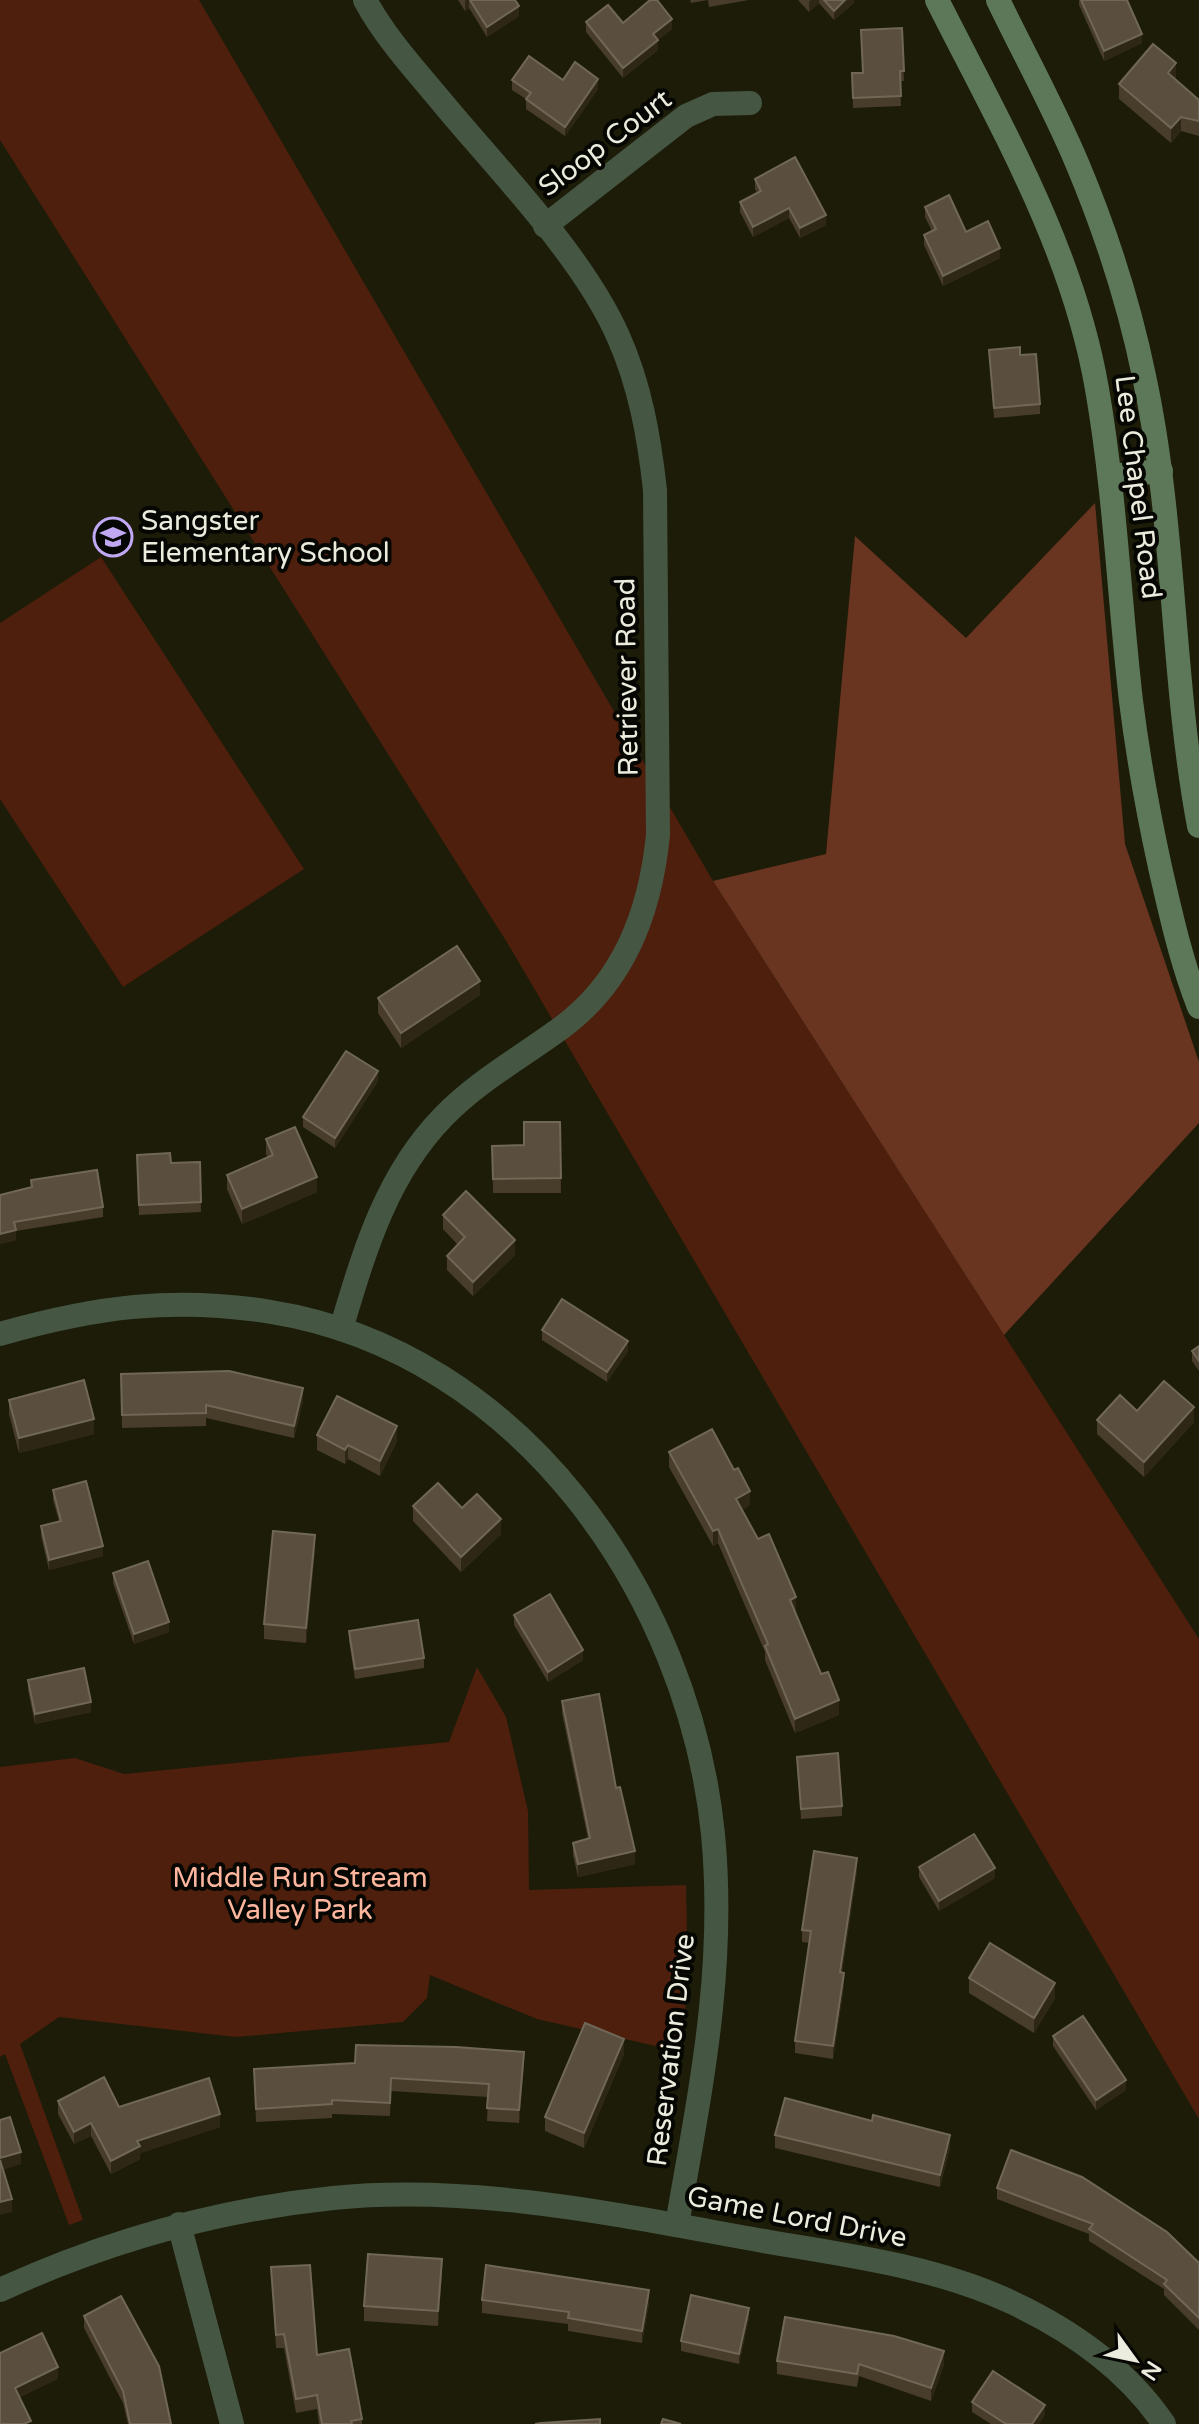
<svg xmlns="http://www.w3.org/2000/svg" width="1199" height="2424" font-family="'Varela Round',sans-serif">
<rect width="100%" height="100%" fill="#1c1c08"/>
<g fill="#4e1f0d">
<path d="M0 0H199L713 881 1199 1639V2119L508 944 0 140Z"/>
<path d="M101 557 304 869 123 987 0 799V623Z"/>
<path d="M477 1667 506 1717 528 1811 529 1890 686 1885 688 1974 682 2052 537 2019 430 1975 427 1998 403 2022 236 2037 59 2017 20 2044 83 2220 69 2225 5 2054 0 2057V1767L75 1758 124 1774 449 1742Z"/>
</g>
<path fill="#693420" d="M1095 503 1125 844 1199 1062V1123L1004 1335 713 881 826 854 855 536 966 638Z"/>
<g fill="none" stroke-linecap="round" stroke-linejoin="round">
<g stroke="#455643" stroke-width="24">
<path d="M545 226 686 116 713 104 750 103"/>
<path d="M341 1329C364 1253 385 1177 443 1117 476 1083 515 1061 554 1033 623 986 650 914 658 835L655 490C649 436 640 385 618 336 583 257 502 174 446 107 418 73 386 39 365 0"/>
<path d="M0 1334C94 1307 174 1296 271 1312 520 1352 689 1595 713 1834 726 1971 700 2091 677 2225"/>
<path d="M179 2224 232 2424"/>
<path d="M0 2290C107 2241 217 2210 333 2198 475 2184 619 2215 758 2240 843 2255 932 2265 1011 2302 1071 2330 1126 2368 1164 2424"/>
</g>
<g stroke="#5d7859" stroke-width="24">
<path d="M937 0C1000 125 1073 249 1097 389 1115 492 1119 597 1131 701 1138 757 1148 812 1160 867 1171 915 1181 961 1199 1007"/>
<path d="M998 0C1024 54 1054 108 1077 163 1106 232 1129 303 1144 376 1176 524 1171 677 1199 826"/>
<path d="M1111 476 1161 471"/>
</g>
</g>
<g fill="#483c2b">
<path d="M458 0H515L519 16 487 37 469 8 465 11Z"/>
<path d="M690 0H749L709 7 708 0 691 3Z"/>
<path d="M798 0H854V3L834 20 819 3 809 12Z"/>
<path d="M1079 0H1127L1142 43 1104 61 1079 5Z"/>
<path d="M586 22 623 23 672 29 658 40V50L623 78 586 32Z"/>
<path d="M902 28 904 81H900L901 106 853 108 852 73H863Z"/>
<path d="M1176 78 1175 79 1199 100V136L1181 131 1171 143 1119 99V84Z"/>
<path d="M512 80 598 89 565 136 526 109V99L512 90Z"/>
<path d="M755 179 826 225 800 238 789 218 753 237 740 212V202L757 193 755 189Z"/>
<path d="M925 207 966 232 1000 258 943 286 924 245V235L932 231 925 217Z"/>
<path d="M989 350 1020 355 1040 404V414L994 418Z"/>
<path d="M480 995 401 1048 378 1013V998Z"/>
<path d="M378 1081 335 1148 303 1127V1117Z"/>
<path d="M560 1122 561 1193H493L492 1146 524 1145Z"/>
<path d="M266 1139 317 1192 242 1224 227 1189V1175L268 1158 266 1154Z"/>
<path d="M137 1155 171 1163 200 1162 201 1212 139 1215Z"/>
<path d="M31 1180 103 1207V1217L16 1231V1240L0 1244V1195L31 1187Z"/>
<path d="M443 1215 515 1255 473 1296 447 1270V1256L458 1245 443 1229Z"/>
<path d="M542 1330 628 1351 607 1382 542 1340Z"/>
<path d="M1199 1346V1371L1192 1361V1351Z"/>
<path d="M121 1374 303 1401 294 1438 206 1418V1426L122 1428Z"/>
<path d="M9 1400 94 1434 19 1453 9 1414Z"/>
<path d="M1137 1411 1194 1422 1144 1477 1097 1434V1420Z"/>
<path d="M317 1435 397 1441 380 1476 348 1459 345 1464 317 1450Z"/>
<path d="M669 1452 750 1505 742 1510 796 1612H795L821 1674 839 1715 795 1733 765 1660V1652L718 1543 713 1546 669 1467Z"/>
<path d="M53 1490 103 1556 49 1570 41 1536V1526L59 1521 53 1500Z"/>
<path d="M413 1506 462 1508 501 1534 461 1572 413 1521Z"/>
<path d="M315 1550 306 1643 264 1639V1624Z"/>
<path d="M113 1573 169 1632 134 1644 113 1583Z"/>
<path d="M514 1615 583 1660 548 1682 514 1625Z"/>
<path d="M349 1631 424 1658V1668L355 1679 349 1641Z"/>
<path d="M28 1680 91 1712 35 1724 28 1690Z"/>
<path d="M562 1701 616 1788 635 1864 578 1877 573 1855V1843L588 1839 562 1713Z"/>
<path d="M797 1757 842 1806V1816L801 1819Z"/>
<path d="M919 1867 995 1878 939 1911 919 1877Z"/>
<path d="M857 1871 842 1972 844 1985 833 2059 795 2053V2041L810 1943 802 1942V1930Z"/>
<path d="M969 1978 1055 1998 1034 2033 969 1993Z"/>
<path d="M1053 2036 1126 2090 1096 2110 1053 2046Z"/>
<path d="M624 2054 584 2148 545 2131V2117Z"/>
<path d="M524 2065 519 2123 487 2121 488 2097 391 2091 390 2116 332 2114V2118L256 2122 254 2069Z"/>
<path d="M58 2101 119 2107 220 2127 140 2153V2159L111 2174 91 2136 74 2144 58 2114Z"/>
<path d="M775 2135 950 2148 940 2187 775 2148Z"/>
<path d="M997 2188 1199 2263V2330L1164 2295V2289L1089 2241V2234L997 2199Z"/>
<path d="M271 2267 317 2355 362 2419V2424H319L317 2409 296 2413 284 2348H276Z"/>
<path d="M442 2274 438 2326 364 2321V2306Z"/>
<path d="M482 2300 649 2303 642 2343 568 2331V2324L482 2313Z"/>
<path d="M84 2316 171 2424H128L123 2403 84 2328Z"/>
<path d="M749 2318 739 2364 681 2351V2341Z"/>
<path d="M777 2361 944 2364 931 2401 859 2376 857 2387 777 2374Z"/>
<path d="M972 2402 1045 2414 1039 2424H991L972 2412Z"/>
</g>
<g fill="#2f2715">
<path d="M466 0H469V8L465 11V1Z"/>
<path d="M811 0H819V3L809 12V2Z"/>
<path d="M845 0H854V3L834 20V11Z"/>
<path d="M519 6V16L487 37V27Z"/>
<path d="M672 19V29L653 44V34Z"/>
<path d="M1142 34V43L1104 61V51Z"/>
<path d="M658 40V50L623 78V68Z"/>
<path d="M1176 63V78L1168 88V73Z"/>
<path d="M598 79V89L565 136V127Z"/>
<path d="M1181 117V131L1171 143V128Z"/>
<path d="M789 208V218L753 237V227Z"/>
<path d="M826 215V225L800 238V228Z"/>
<path d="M1000 248V258L943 286V276Z"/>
<path d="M480 981V995L401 1048V1033Z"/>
<path d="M378 1071V1081L335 1148V1138Z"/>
<path d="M317 1177V1192L242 1224V1209Z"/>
<path d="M16 1230V1240L0 1244V1234Z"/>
<path d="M515 1240V1255L473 1296V1282Z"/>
<path d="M628 1341V1351L607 1382V1372Z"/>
<path d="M303 1388V1401L294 1438V1426Z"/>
<path d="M1194 1407V1422L1144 1477V1462Z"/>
<path d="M94 1419V1434L19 1453V1438Z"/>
<path d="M397 1426V1441L380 1476V1461Z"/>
<path d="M348 1445V1459L345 1464V1450Z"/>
<path d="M750 1491V1505L736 1514V1499Z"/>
<path d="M501 1519V1534L461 1572V1557Z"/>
<path d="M718 1529V1543L713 1546V1531Z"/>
<path d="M315 1535V1550L306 1643V1628Z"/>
<path d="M103 1546V1556L49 1570V1560Z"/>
<path d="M796 1597V1612L790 1615V1600Z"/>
<path d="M169 1622V1632L134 1644V1634Z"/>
<path d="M583 1650V1660L548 1682V1672Z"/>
<path d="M839 1700V1715L795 1733V1719Z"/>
<path d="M91 1702V1712L35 1724V1714Z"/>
<path d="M635 1851V1864L578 1877V1864Z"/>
<path d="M857 1858V1871L840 1984V1972Z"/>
<path d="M995 1868V1878L939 1911V1901Z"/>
<path d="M844 1973V1985L833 2059V2046Z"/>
<path d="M1055 1983V1998L1034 2033V2018Z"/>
<path d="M624 2039V2054L584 2148V2133Z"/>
<path d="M524 2052V2065L519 2123V2110Z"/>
<path d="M1126 2080V2090L1096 2110V2100Z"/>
<path d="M220 2114V2127L140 2153V2159L111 2174V2161L137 2141Z"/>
<path d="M91 2123V2136L74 2144V2132Z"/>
<path d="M950 2135V2148L940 2187V2175Z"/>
<path d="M21 2152V2164L0 2171V2158Z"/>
<path d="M12 2199V2212L0 2215V2202Z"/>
<path d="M442 2259V2274L438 2326V2311Z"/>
<path d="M649 2290V2303L642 2343V2331Z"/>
<path d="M749 2308V2318L739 2364V2354Z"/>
<path d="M944 2351V2364L931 2401V2388Z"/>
<path d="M58 2367V2379L15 2400V2388Z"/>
<path d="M1045 2405V2414L1039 2424H1032Z"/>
</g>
<g fill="#5a4f3e" stroke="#706757" stroke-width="2">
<path d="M470 0H515L519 6 487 27Z"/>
<path d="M650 0H657L672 19 653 34 658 40 623 68 586 22 608 5 623 23Z"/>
<path d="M824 0H845L834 11Z"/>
<path d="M1081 0H1127L1142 34 1104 51Z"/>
<path d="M902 28 904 71H900L901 96 853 98 852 73H863L861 30Z"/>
<path d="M1153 44 1176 63 1168 73 1199 100V121L1181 117 1171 128 1119 84Z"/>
<path d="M529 56 563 80 575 62 598 79 565 127 526 99 531 93 512 80Z"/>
<path d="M795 157 826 215 800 228 789 208 753 227 740 202 761 191 755 179Z"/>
<path d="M949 195 966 232 988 221 1000 248 943 276 924 235 936 229 925 207Z"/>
<path d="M1020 347V355L1036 354 1040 404 994 408 989 350Z"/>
<path d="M457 946 480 981 401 1033 378 998Z"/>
<path d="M346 1051 378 1071 335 1138 303 1117Z"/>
<path d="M524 1122H560L561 1178 493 1179 492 1146 524 1145Z"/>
<path d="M295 1127 317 1177 242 1209 227 1175 273 1155 266 1139Z"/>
<path d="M170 1153 171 1163 200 1162 201 1202 139 1205 137 1155Z"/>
<path d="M97 1170 103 1207 14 1222 16 1230 0 1234V1195L32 1187 31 1180Z"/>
<path d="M466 1191 515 1240 473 1282 447 1256 465 1237 443 1215Z"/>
<path d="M562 1299 628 1341 607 1372 542 1330Z"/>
<path d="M1199 1346V1361L1192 1351Z"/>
<path d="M229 1371 303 1388 294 1426 206 1405V1413L122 1415 121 1374Z"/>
<path d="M84 1380 94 1419 19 1438 9 1400Z"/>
<path d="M1164 1381 1194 1407 1144 1462 1097 1420 1120 1395 1137 1411Z"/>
<path d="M337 1396 397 1426 380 1461 348 1445 345 1450 317 1435Z"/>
<path d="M712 1429 734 1470 738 1468 750 1491 736 1499 758 1539 769 1534 796 1597 790 1600 821 1674 828 1672 839 1700 795 1719 765 1646 768 1644 718 1529 713 1531 669 1452Z"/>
<path d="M86 1481 103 1546 49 1560 41 1526 61 1521 53 1490Z"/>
<path d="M438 1483 462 1508 477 1494 501 1519 461 1557 413 1506Z"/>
<path d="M273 1531 315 1535 306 1628 264 1624Z"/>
<path d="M148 1561 169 1622 134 1634 113 1573Z"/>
<path d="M550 1594 583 1650 548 1672 514 1615Z"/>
<path d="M418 1620 424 1658 355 1669 349 1631Z"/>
<path d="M84 1668 91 1702 35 1714 28 1680Z"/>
<path d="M599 1694 616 1788 620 1787 635 1851 578 1864 573 1843 590 1838 562 1701Z"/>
<path d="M838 1753 842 1806 801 1809 797 1757Z"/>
<path d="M974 1834 995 1868 939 1901 919 1867Z"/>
<path d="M814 1851 857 1858 840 1972 844 1973 833 2046 795 2041 811 1931 802 1930Z"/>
<path d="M990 1943 1055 1983 1034 2018 969 1978Z"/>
<path d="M1083 2016 1126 2080 1096 2100 1053 2036Z"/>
<path d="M585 2023 624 2039 584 2133 545 2117Z"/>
<path d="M356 2045 456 2047 524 2052 519 2110 487 2108 489 2084 391 2078 390 2103 332 2100V2104L256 2109 254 2069 355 2063Z"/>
<path d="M104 2077 119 2107 209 2078 220 2114 137 2141 140 2146 111 2161 91 2123 74 2132 58 2101Z"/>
<path d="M785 2098 872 2121 873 2115 950 2135 940 2175 775 2135Z"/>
<path d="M10 2117 21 2152 0 2158V2120Z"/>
<path d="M1011 2150 1082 2177 1167 2232 1199 2263V2318L1164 2284 1167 2280 1089 2229 1093 2224 997 2188Z"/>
<path d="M0 2160 12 2199 0 2202Z"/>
<path d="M368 2254 442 2259 438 2311 364 2306Z"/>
<path d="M310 2265 317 2355 349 2349 362 2419 351 2421 352 2424H322L317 2395 296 2399 284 2334 276 2335 271 2267Z"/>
<path d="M486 2265 649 2290 642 2331 568 2318 569 2312 482 2300Z"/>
<path d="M691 2295 749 2308 739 2354 681 2341Z"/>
<path d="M121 2296 159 2366 171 2424H130L123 2391 84 2316Z"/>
<path d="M785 2317 894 2336 944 2351 931 2388 859 2364 857 2374 777 2361Z"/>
<path d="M42 2333 58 2367 15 2388 31 2421 24 2424H0V2353Z"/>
<path d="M993 2371 1045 2405 1032 2424H1006L972 2402Z"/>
<path d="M600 2419V2424H535L541 2423Z"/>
<path d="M663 2419 681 2424H661Z"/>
</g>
<defs>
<g id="school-ring" transform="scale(2)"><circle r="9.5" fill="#060602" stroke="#c1a8f3" stroke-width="1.5"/><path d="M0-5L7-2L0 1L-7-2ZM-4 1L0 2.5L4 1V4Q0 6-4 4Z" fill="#c1a8f3"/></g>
</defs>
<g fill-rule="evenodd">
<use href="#school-ring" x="113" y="537"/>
</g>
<g text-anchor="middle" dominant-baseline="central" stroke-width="8" stroke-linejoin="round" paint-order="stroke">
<g font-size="28" fill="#ebebde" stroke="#060602">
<text transform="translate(605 143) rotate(-37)">Sloop Court</text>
<text transform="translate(1138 487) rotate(83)">Lee Chapel Road</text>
<text transform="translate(627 677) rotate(-91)">Retriever Road</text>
<text transform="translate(671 2050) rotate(-83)">Reservation Drive</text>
<text transform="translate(797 2217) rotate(11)">Game Lord Drive</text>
</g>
<g font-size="28" fill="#ebebde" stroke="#060602" text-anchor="start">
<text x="141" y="521">Sangster<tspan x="141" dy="32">Elementary School</tspan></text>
</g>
<g font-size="28" fill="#feb79e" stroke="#060602">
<text x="300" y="1878">Middle Run Stream<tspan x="300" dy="32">Valley Park</tspan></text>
</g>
</g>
<g transform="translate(1135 2360) rotate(123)" stroke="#060602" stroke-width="6" paint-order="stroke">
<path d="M0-6L14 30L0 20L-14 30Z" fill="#ebebde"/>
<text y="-12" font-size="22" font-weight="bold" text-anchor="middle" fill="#ebebde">N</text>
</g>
</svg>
